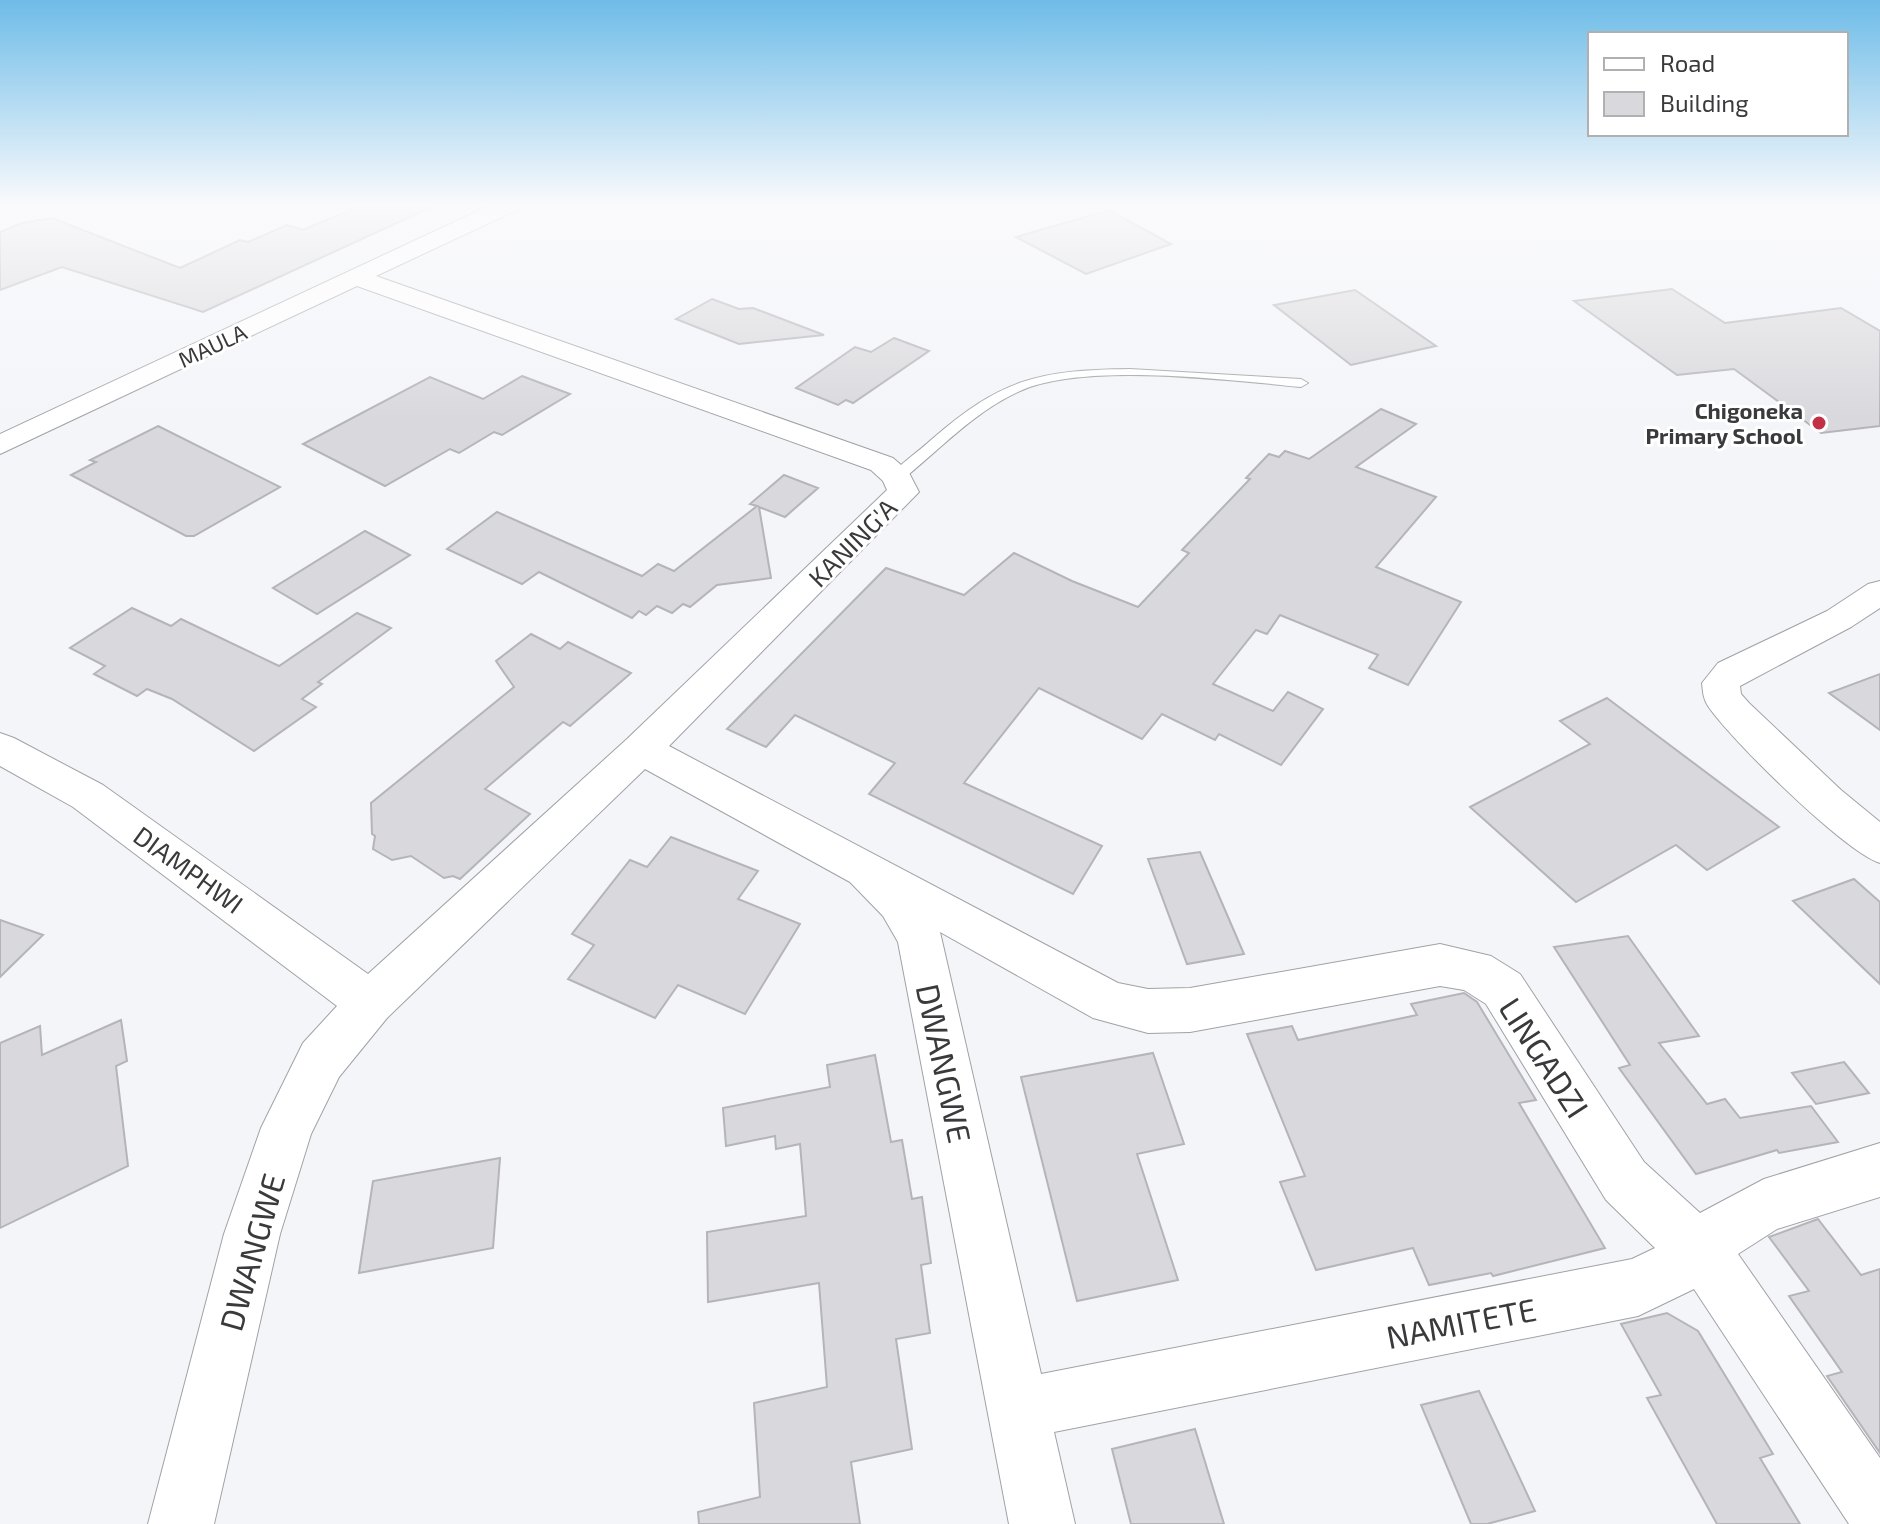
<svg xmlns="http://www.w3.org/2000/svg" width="1880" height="1524" font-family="'Exo 2',sans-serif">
<rect width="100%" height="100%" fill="#f3f5f9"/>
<g fill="#d9d9dd" stroke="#b5b4b9" stroke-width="2">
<path d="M364 204H438L203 312 62 267 0 290V232L22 223 52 218 180 268 240 240 248 242 287 225 303 230Z"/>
<path d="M1109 210 1171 244 1086 274 1016 237Z"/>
<path d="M1672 289 1725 323 1841 308 1880 331V426L1821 433 1734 369 1677 375 1574 301Z"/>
<path d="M1355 290 1436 346 1351 365 1274 305Z"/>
<path d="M712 299 739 309 753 308 824 335 739 344 676 319Z"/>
<path d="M894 338 929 351 853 403 846 400 838 405 796 388 855 347 871 352Z"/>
<path d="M522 376 570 394 502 435 494 432 459 453 450 449 385 486 303 444 430 377 483 399Z"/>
<path d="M1381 409 1416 424 1356 467 1436 497 1376 567 1461 602 1408 685 1369 668 1378 655 1280 615 1267 634 1256 630 1213 684 1273 711 1288 692 1323 709 1281 765 1219 734 1215 740 1162 714 1142 739 1039 688 964 783 1102 846 1073 894 869 794 895 763 795 715 766 747 727 729 886 568 964 595 1014 553 1072 581 1138 607 1189 553 1182 550 1250 479 1246 478 1269 454 1279 457 1285 451 1309 459Z"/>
<path d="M158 426 280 487 194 536H186L71 475 96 462 90 460Z"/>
<path d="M784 475 818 488 785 517 759 507 771 578 717 585 690 607 683 604 672 613 657 606 646 615 639 611 632 618 539 572 522 584 447 549 497 512 642 576 658 564 674 571 757 506 750 504Z"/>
<path d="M365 531 410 555 317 614 273 588Z"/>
<path d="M132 608 171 626 181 619 279 666 357 613 391 628 318 682 322 684 302 699 316 707 254 751 172 699 147 689 137 696 94 674 105 666 70 648Z"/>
<path d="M531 634 560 649 568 642 631 673 570 726 563 722 485 789 530 814 460 879 453 876 444 878 411 856 392 860 373 849 375 836 372 834 371 803 514 687 496 661Z"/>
<path d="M1880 674V730L1829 693Z"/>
<path d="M1607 698 1779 827 1707 870 1676 845 1576 902 1470 807 1590 744 1560 721Z"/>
<path d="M671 837 758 871 738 899 800 924 745 1014 678 985 655 1018 568 979 594 945 572 934 630 860 647 867Z"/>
<path d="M1200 852 1244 954 1187 964 1148 859Z"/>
<path d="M1854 879 1880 902V984L1793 901Z"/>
<path d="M0 920 43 935 0 977Z"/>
<path d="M1628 936 1699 1036 1659 1043 1707 1104 1725 1099 1740 1118 1811 1106 1838 1142 1779 1153 1777 1150 1696 1174 1619 1068 1630 1065 1554 947Z"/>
<path d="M1464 993 1477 1002 1536 1100 1519 1103 1605 1248 1493 1276 1491 1273 1429 1285 1413 1248 1316 1270 1280 1182 1305 1176 1247 1034 1292 1026 1298 1040 1417 1015 1411 1004Z"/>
<path d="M121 1020 127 1061 116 1066 128 1166 0 1228V1043L40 1026 42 1055Z"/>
<path d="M1153 1053 1184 1144 1137 1154 1178 1280 1077 1301 1021 1077Z"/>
<path d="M875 1055 891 1142 902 1140 912 1199 922 1197 931 1263 921 1265 930 1333 896 1339 912 1449 851 1462 860 1524H699L698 1512 760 1497 754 1403 827 1387 819 1283 708 1302 707 1232 806 1216 800 1144 776 1149 775 1136 726 1146 723 1108 830 1087 827 1065Z"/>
<path d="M1844 1062 1869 1093 1816 1104 1792 1073Z"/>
<path d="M500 1158 493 1248 359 1273 373 1181Z"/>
<path d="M1818 1219 1861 1275 1880 1269V1453L1827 1376 1842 1372 1789 1296 1809 1291 1769 1237Z"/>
<path d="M1667 1313 1698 1331 1773 1454 1760 1458 1800 1524H1717L1647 1398 1661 1395 1621 1324Z"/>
<path d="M1479 1391 1535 1511 1487 1524H1471L1421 1405Z"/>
<path d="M1195 1429 1224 1524H1131L1112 1449Z"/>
</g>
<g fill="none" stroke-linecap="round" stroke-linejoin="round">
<g stroke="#a0a2a6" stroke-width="2">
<path id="lane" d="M1130 369 1301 379 1308 383 1301 387C1229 380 1084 362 1020 391 975 411 940 449 902 480H892L889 477C901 463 918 452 931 440 1001 379 1038 370 1130 369Z"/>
</g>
<g stroke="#a0a2a6" stroke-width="2">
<g id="street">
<path d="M493 204H522L519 209 376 276 893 458 908 471 919 492 669 746 1118 983 1148 989 1190 988 1440 944 1491 956 1520 974 1644 1162 1700 1213 1764 1179 1880 1143V1197L1777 1229 1738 1254 1880 1458V1524H1849L1694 1289 1638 1316 1054 1432 1075 1524H1009L898 942 883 916 850 882 645 769 387 1018 339 1077 311 1134 280 1234 214 1524H148L224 1234 261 1128 303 1043 337 1006 73 807 0 766V733L14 738 103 785 368 974 627 739 887 490 883 481 871 470 357 286 0 454V434ZM940 932 1093 1018 1148 1033 1190 1032 1440 986 1464 990 1486 1004 1606 1200 1655 1248 1632 1259 1041 1374Z"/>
<path d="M1880 581V608L1851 627 1740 686 1741 694 1749 703 1841 790 1880 822V863C1845 852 1731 740 1708 706 1703 698 1703 692 1702 683L1718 663 1827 611 1868 584Z"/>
</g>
</g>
<use href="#lane" fill="#fff" fill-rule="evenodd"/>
<use href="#street" fill="#fff" fill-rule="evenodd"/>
</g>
<linearGradient id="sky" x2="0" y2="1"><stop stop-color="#6ebce8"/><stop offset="0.49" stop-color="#fafafc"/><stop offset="1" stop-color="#fafafc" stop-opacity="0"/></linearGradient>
<rect width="1880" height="418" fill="url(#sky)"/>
<circle fill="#c13044" stroke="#fff" stroke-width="3" cx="1819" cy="423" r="8"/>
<g text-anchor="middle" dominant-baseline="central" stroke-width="6" stroke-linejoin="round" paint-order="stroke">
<g font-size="22" fill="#3a3a3c" stroke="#fff">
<text transform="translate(212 345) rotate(-25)">MAULA</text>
</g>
<g font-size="22" font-weight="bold" fill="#3a3a3c" stroke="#fff" text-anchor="end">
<text x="1803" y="410">Chigoneka<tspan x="1803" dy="25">Primary School</tspan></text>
</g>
<g font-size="26" fill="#3a3a3c" stroke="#fff">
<text transform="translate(852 542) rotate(-45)">KANING'A</text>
<text transform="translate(189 869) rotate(36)">DIAMPHWI</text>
</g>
<g font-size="32" fill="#3a3a3c" stroke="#fff">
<text transform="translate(1545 1057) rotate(57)">LINGADZI</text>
<text transform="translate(945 1063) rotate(78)">DWANGWE</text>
<text transform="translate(251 1252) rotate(-74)">DWANGWE</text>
<text transform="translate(1461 1322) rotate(-11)">NAMITETE</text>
</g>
</g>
<rect x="1588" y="32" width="260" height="104" fill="#ffffff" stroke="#b0b0b1" stroke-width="2"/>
<rect x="1604" y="58" width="40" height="12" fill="#ffffff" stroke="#b0b0b1" stroke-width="2"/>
<text x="1660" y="72" font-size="24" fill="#3a3a3c">Road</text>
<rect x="1604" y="92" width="40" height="24" fill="#d9d9dd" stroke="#b0b0b1" stroke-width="2"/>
<text x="1660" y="112" font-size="24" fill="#3a3a3c">Building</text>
</svg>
